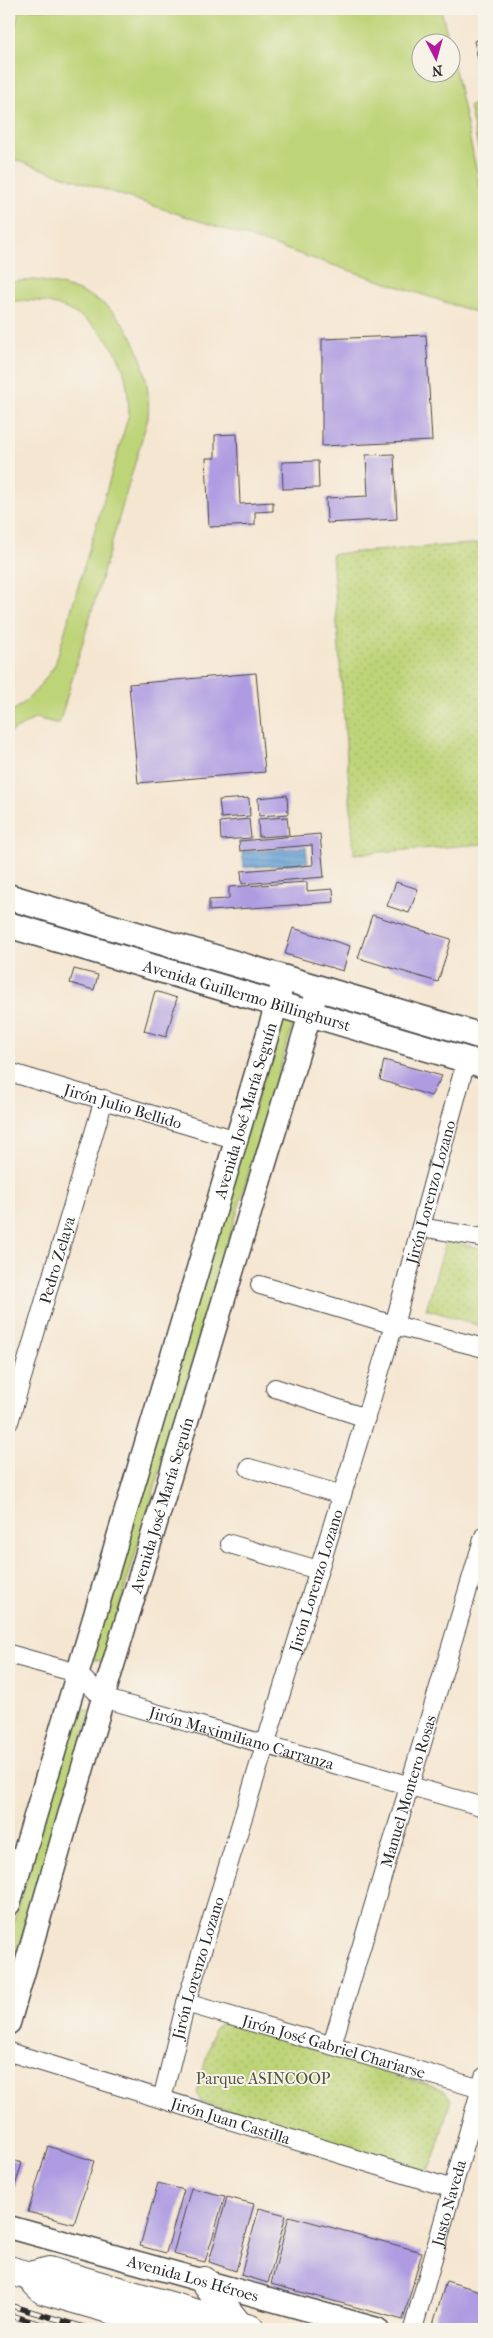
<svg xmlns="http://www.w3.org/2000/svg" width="493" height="2338" font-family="'IM FELL French Canon',serif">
<defs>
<pattern id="park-dots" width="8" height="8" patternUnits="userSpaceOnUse" patternTransform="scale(1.25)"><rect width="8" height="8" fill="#bed478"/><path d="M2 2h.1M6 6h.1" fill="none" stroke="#a3b668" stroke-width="1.8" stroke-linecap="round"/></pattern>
<pattern id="water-rules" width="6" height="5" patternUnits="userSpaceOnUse" patternTransform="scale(1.25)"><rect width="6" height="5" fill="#65a0d5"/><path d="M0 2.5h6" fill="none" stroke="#5383ad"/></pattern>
</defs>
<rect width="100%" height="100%" fill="#f7f3e8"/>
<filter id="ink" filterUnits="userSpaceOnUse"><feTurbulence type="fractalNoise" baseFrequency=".02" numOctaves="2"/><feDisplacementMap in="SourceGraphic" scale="10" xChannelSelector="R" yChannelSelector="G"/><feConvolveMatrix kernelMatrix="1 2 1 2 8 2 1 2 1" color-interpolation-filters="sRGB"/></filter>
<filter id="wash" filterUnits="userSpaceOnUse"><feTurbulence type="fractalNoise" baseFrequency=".0096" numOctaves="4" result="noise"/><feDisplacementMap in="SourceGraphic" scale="20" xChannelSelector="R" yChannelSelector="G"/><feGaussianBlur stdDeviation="1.12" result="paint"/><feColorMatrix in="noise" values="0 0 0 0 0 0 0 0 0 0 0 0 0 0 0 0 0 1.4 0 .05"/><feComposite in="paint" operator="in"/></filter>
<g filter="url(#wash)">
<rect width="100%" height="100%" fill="#f5e6d1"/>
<g fill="#bed478" stroke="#748052">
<path d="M20 9H441L449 42H420V72H450L451 50 484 206V315L9 158V47Z"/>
<path d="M35 280C55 283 72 287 90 296 134 317 152 373 148 418L59 724 36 718 9 733V713C29 702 42 684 55 665L129 414C128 400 128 386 124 372 110 324 57 293 9 302V282Z"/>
<path d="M281 1020 293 1024 103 1662 88 1658Z"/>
<path d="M78 1707 91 1711 9 1983V1937Z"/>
</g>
<g fill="url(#park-dots)" stroke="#748052">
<path d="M484 103V174L469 106Z"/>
<path d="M484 543V844L354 854 332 554Z"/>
<path d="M446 1241 484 1249V1327L426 1309Z"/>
<path d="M222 2023 234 2024 444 2090 451 2099 433 2161 428 2169 419 2170 201 2102 197 2093 214 2029Z"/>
</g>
<path fill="url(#water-rules)" stroke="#486680" d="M306 847 308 863 244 868 242 852Z"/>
<g id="blocks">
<g fill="#ae9be2">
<path d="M484 38V63L479 64 474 41Z"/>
<path d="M426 335 432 441 322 446V339Z"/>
<path d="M237 434 240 504 273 502V511L255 512V525L209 527 206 458H215V435Z"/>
<path d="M394 454 397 519 327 523 326 498 368 496 366 455Z"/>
<path d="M318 461 319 488 283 489 282 462Z"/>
<path d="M256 673 265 772 138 783 129 684Z"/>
<path d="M287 795 288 814 259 816 258 798Z"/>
<path d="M249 798 250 816 221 818 219 800Z"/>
<path d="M287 817 289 835 259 837 258 819Z"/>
<path d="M249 819 251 838 221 840 220 822Z"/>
<path d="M320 834 324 877 242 884 241 871 313 865 312 845 240 851 239 841Z"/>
<path d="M307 882V891L333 889 334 902 209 911V900L229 899V887Z"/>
<path d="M396 882 418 889 409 913 387 906Z"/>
<path d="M372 915 451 939 438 982 358 958Z"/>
<path d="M293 928 350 946 343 971 285 954Z"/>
<path d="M74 969 98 975 94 990 70 983Z"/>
<path d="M155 991 177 998 166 1037 144 1031Z"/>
<path d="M384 1060 442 1076 431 1096 380 1080Z"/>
<path d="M48 2146 94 2161 74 2224 28 2212Z"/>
<path d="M9 2159 22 2163 9 2206Z"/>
<path d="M158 2183 184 2190 166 2253 140 2246Z"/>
<path d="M191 2188 225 2196 205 2262 173 2254Z"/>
<path d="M227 2197 254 2204 236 2271 209 2262Z"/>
<path d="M259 2208 286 2215 268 2283 241 2275Z"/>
<path d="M289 2216 422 2252 403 2320 271 2284Z"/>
<path d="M446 2281 484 2292V2329L432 2328Z"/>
</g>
</g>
</g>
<g filter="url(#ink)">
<use href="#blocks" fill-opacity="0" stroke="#494744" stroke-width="1"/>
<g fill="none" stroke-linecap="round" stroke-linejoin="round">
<g stroke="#494744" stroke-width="20">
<g id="minor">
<path id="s1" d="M9 1072 237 1140"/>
<path d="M421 1227 484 1238"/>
<path d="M260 1285 394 1325 484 1348"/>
<path d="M275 1388 366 1418"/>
<path id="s2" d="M9 1422 104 1099"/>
<path d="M249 1468 342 1495"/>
<path d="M230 1544 318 1570"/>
<path id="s3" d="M9 1654 77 1673 103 1698 484 1807"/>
<path id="s4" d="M186 2003 481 2089"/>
<path id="s5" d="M332 2045 484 1536"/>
<path id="s6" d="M9 2052 453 2189"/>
<path id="s7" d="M162 2099 186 2003 394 1325 466 1061"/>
<path id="s8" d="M413 2329 484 2077"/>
</g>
</g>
<g stroke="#494744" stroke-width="25">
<g id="tertiary">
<path id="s9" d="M9 1904 282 986"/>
<path id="s10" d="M9 2023 103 1698 318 988"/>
<path id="s11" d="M9 2227 377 2329"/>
</g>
</g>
<g stroke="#494744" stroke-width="28">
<g id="secondary">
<path d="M9 897 484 1037"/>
<path id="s12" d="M9 925 484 1065"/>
</g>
</g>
<g stroke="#494744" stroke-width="30">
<g id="primary">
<path d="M9 2270 29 2276 49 2271 250 2329"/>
<path d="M29 2276 43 2290 179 2329"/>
<path d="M204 2281 239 2326"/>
</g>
</g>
<use href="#minor" stroke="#fff" stroke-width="18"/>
<use href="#tertiary" stroke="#fff" stroke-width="22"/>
<use href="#secondary" stroke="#fff" stroke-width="25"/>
<use href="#primary" stroke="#fff" stroke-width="28"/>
<g stroke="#2b2b2b" stroke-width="5.5">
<g id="rail">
<path d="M9 2305 90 2329"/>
<path d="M9 2315 58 2329"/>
</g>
</g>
<use href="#rail" stroke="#f7f3e8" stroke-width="4" stroke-dasharray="11" stroke-linecap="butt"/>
</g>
</g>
<g text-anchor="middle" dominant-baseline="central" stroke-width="4" stroke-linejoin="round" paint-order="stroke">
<g font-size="16" fill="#2b2b2b" stroke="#f7f3e8">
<text stroke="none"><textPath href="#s12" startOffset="248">Avenida Guillermo Billinghurst</textPath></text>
<text stroke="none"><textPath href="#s1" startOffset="119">Jirón Julio Bellido</textPath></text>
<text stroke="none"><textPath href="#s9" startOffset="828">Avenida José María Seguín</textPath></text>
<text stroke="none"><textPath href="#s7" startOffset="946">Jirón Lorenzo Lozano</textPath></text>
<text stroke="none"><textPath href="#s2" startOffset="169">Pedro Zelaya</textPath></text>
<text stroke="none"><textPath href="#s10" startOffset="540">Avenida José María Seguín</textPath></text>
<text stroke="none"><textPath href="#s7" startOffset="541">Jirón Lorenzo Lozano</textPath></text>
<text stroke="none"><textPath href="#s3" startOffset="251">Jirón Maximiliano Carranza</textPath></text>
<text stroke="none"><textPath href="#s5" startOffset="265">Manuel Montero Rosas</textPath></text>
<text stroke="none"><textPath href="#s7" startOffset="136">Jirón Lorenzo Lozano</textPath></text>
<text stroke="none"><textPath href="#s4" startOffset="154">Jirón José Gabriel Chariarse</textPath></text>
<text stroke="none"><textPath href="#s6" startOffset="232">Jirón Juan Castilla</textPath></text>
<text stroke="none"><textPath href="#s8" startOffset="131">Justo Naveda</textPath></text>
<text stroke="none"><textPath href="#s11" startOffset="191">Avenida Los Héroes</textPath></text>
</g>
<g font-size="16" fill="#50553e" stroke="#f7f3e8">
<text x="263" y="2078">Parque ASINCOOP</text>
</g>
</g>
<rect width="493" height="2338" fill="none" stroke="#f7f3e8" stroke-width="30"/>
<g transform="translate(436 58) rotate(174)"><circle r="24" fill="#f7f3e8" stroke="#a5a39c"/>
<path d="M0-4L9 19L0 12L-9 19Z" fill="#b5179e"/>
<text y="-8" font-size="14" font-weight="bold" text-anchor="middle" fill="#2b2b2b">N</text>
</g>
</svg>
